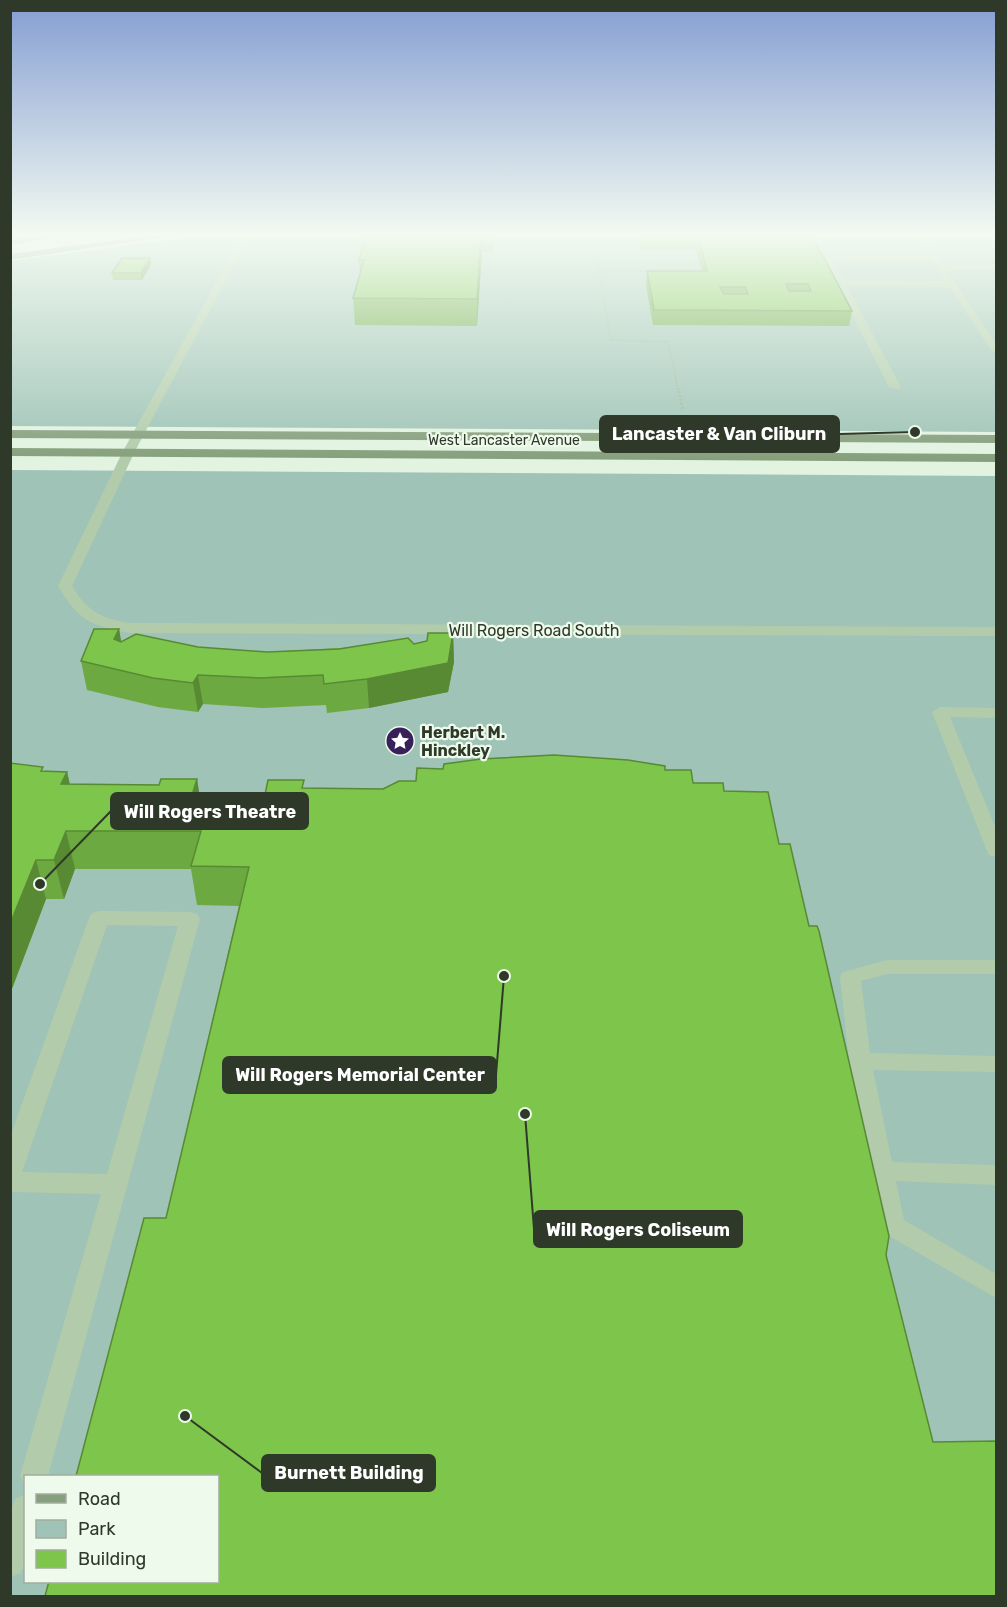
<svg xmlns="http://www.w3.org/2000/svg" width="1007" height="1607" font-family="Rubik,sans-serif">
<rect width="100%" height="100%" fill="#e2f3e0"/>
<g fill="#9fc3b7" fill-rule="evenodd">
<path d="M205 235H996V432L11 426 10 261Z"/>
<path d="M10 470 996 476V1596H11ZM26 1476H218V1582H26Z"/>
</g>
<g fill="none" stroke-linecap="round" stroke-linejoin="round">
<g stroke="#9db795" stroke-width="2" stroke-dasharray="1.5 1.5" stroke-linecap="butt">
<path d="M594 235 597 256"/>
<path d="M498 256H597L598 263H700"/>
<path d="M598 263 599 271H650"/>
<path d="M599 271 611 340 668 342 679 393"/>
</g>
<path stroke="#9db795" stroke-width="3" stroke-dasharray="2 2" stroke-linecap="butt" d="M679 391 683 411"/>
<g fill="#b2ccab" fill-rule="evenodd">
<path d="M811 235H819L830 255H935L940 258 935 261H833L843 280 952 281 957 284 952 287 847 286 901 387 899 389 889 387Z"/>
<path d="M128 449 134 453 72 586C87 611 102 619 130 623L996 627V636L130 633C91 626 78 620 58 586L122 453Z"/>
<path d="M940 707 996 708V718L950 717 996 829V857L989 855 987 851 932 712Z"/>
<path d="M99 911 190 912 197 914 200 919 48 1476H26V1487L20 1476 101 1194 10 1192V1137L89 918 92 913ZM107 925 178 926 107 1174 22 1172Z"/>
<path d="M887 960H996V974H887L861 981 870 1053 996 1056V1072L873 1070 892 1162 996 1165V1185L896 1181 904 1220 996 1274V1298L884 1233 881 1226 849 1061 840 977 843 972Z"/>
<path d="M26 1494V1560L21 1573 10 1577V1511L16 1498Z"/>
</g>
<g fill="#b2ccab" fill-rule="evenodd">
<path d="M242 235H250L134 453 132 456H124L122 453Z"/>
<path d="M915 235H923L943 264H996V270H947L996 343V353L991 350Z"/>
</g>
<g fill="#869f7c" fill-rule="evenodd">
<path d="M48 235H70L10 245V239Z"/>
<path d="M156 235H177L10 260V254Z"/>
<path d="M10 430 996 435V443L10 438Z"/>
<path d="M10 448 996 454V462L10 456Z"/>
</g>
</g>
<g fill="#6ca940">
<path d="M366 235H494L493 252H482L477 326 355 325 353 298 360 275 359 260Z"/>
<path d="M638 235H812L852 311 849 326 653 325 646 286 647 271H702L696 250H641Z"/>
<path d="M150 258 151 265 142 280H113L112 273Z"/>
<path d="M119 629 121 642 267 652 414 644 453 633 454 662 448 692 369 708 327 713 326 705 263 708 203 704 198 712 158 707 87 690 81 661Z"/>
<path d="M665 770 693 783 724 791 779 844 886 1255 933 1442 996 1596 166 1218 239 906 197 905 191 869H75L64 899H46L10 994 44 771 67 772 70 784 159 785 197 779 201 808 262 809 305 788 383 789 416 781Z"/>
</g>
<g fill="#588a34">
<path d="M481 235 482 252 477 326V299Z"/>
<path d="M150 258 151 265 142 280 141 273Z"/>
<path d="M119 629 124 658 114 639Z"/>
<path d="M453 633 454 662 448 692 369 708 367 679Z"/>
<path d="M198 675 203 704 198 712 193 683Z"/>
<path d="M67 772 75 810 61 784Z"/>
<path d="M197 779 203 818 188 808Z"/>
<path d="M66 831 75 869 64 899 54 860Z"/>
<path d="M36 860 46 899 10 994V924Z"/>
</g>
<g fill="#7dc54b" stroke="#588a34" stroke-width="1.5" fill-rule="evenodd">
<path d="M366 235H481L477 299 353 298 364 260H359Z"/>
<path d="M641 235H812L852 311 654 310 647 271H707L698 236ZM786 284H808L811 291H789ZM720 287H745L748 294H724Z"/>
<path d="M122 258H150L141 273H112Z"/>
<path d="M94 629H119L114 639 121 642 136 634 198 647 267 652 339 649 408 638 414 644 427 641 428 633H453L448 663 367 679 324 684 323 675 260 678 198 675 193 683 153 678 81 661Z"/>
<path d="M554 755 628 760 665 766V770H691L693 783H723L724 791 768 792 779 844H790L809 926H817L819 931 889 1236 886 1255 933 1442 996 1441V1596H45L49 1581H218V1476H76L144 1218H166L249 867 191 866 201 831H66L54 860H36L10 924V763L43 767 41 771 67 772 61 784 159 785 161 779H197L188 808 262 809 268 780H304L302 788 383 789 399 781H416L417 768 443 769 444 764 481 759Z"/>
</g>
<linearGradient id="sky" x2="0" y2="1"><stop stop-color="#859ed2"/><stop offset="0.51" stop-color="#f2faf1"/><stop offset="1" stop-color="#f2faf1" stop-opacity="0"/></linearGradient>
<rect width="1007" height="460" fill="url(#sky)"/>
<defs>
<g id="sight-disc" transform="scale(1.5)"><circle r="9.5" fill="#38205b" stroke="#eefaec"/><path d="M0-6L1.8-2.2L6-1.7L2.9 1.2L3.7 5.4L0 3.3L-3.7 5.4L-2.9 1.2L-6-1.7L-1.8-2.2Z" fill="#fff"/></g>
</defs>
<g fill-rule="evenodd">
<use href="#sight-disc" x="400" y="741"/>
</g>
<g text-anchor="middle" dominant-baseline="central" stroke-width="4.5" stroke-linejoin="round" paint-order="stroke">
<g font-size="14" fill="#2f392a" stroke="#eefaec">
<text x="504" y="440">West Lancaster Avenue</text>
</g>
<g font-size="16" fill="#2f392a" stroke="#eefaec">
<text x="534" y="630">Will Rogers Road South</text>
</g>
<g font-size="16" font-weight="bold" fill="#2f392a" stroke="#eefaec" text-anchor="start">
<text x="421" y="732">Herbert M.<tspan x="421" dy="18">Hinckley</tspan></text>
</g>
</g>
<path fill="none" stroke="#2f392a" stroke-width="2" d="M915 432L839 434M40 884L111 811M504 976L496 1075M525 1114L534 1229M185 1416L262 1473"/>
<g fill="#2f392a" stroke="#eefaec" stroke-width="2">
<circle cx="915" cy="432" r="6"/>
<circle cx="40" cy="884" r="6"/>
<circle cx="504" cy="976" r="6"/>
<circle cx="525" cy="1114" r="6"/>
<circle cx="185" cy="1416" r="6"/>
</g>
<g fill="#2f392a" stroke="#2f392a" stroke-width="2">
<rect x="600" y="416" width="239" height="36" rx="6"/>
<rect x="111" y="793" width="197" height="36" rx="6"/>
<rect x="223" y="1057" width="273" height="36" rx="6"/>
<rect x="534" y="1211" width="208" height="36" rx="6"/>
<rect x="262" y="1455" width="173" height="36" rx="6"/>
</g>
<g font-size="18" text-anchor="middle" font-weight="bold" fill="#fff">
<text x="719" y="440">Lancaster &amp; Van Cliburn</text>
<text x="210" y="818">Will Rogers Theatre</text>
<text x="360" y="1081">Will Rogers Memorial Center</text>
<text x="638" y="1236">Will Rogers Coliseum</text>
<text x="349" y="1479">Burnett Building</text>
</g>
<rect width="1007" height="1607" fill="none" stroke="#2f392a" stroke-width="24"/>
<rect x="24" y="1475" width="195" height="108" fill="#eefaec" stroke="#a2ad9e" stroke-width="1.5"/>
<rect x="36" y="1494" width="30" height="9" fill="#869f7c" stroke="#a2ad9e" stroke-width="1.5"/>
<text x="78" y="1505" font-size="18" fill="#2f392a">Road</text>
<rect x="36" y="1520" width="30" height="18" fill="#9fc3b7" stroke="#a2ad9e" stroke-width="1.5"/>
<text x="78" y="1535" font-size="18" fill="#2f392a">Park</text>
<rect x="36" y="1550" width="30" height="18" fill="#7dc54b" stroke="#a2ad9e" stroke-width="1.5"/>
<text x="78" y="1565" font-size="18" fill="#2f392a">Building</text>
</svg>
